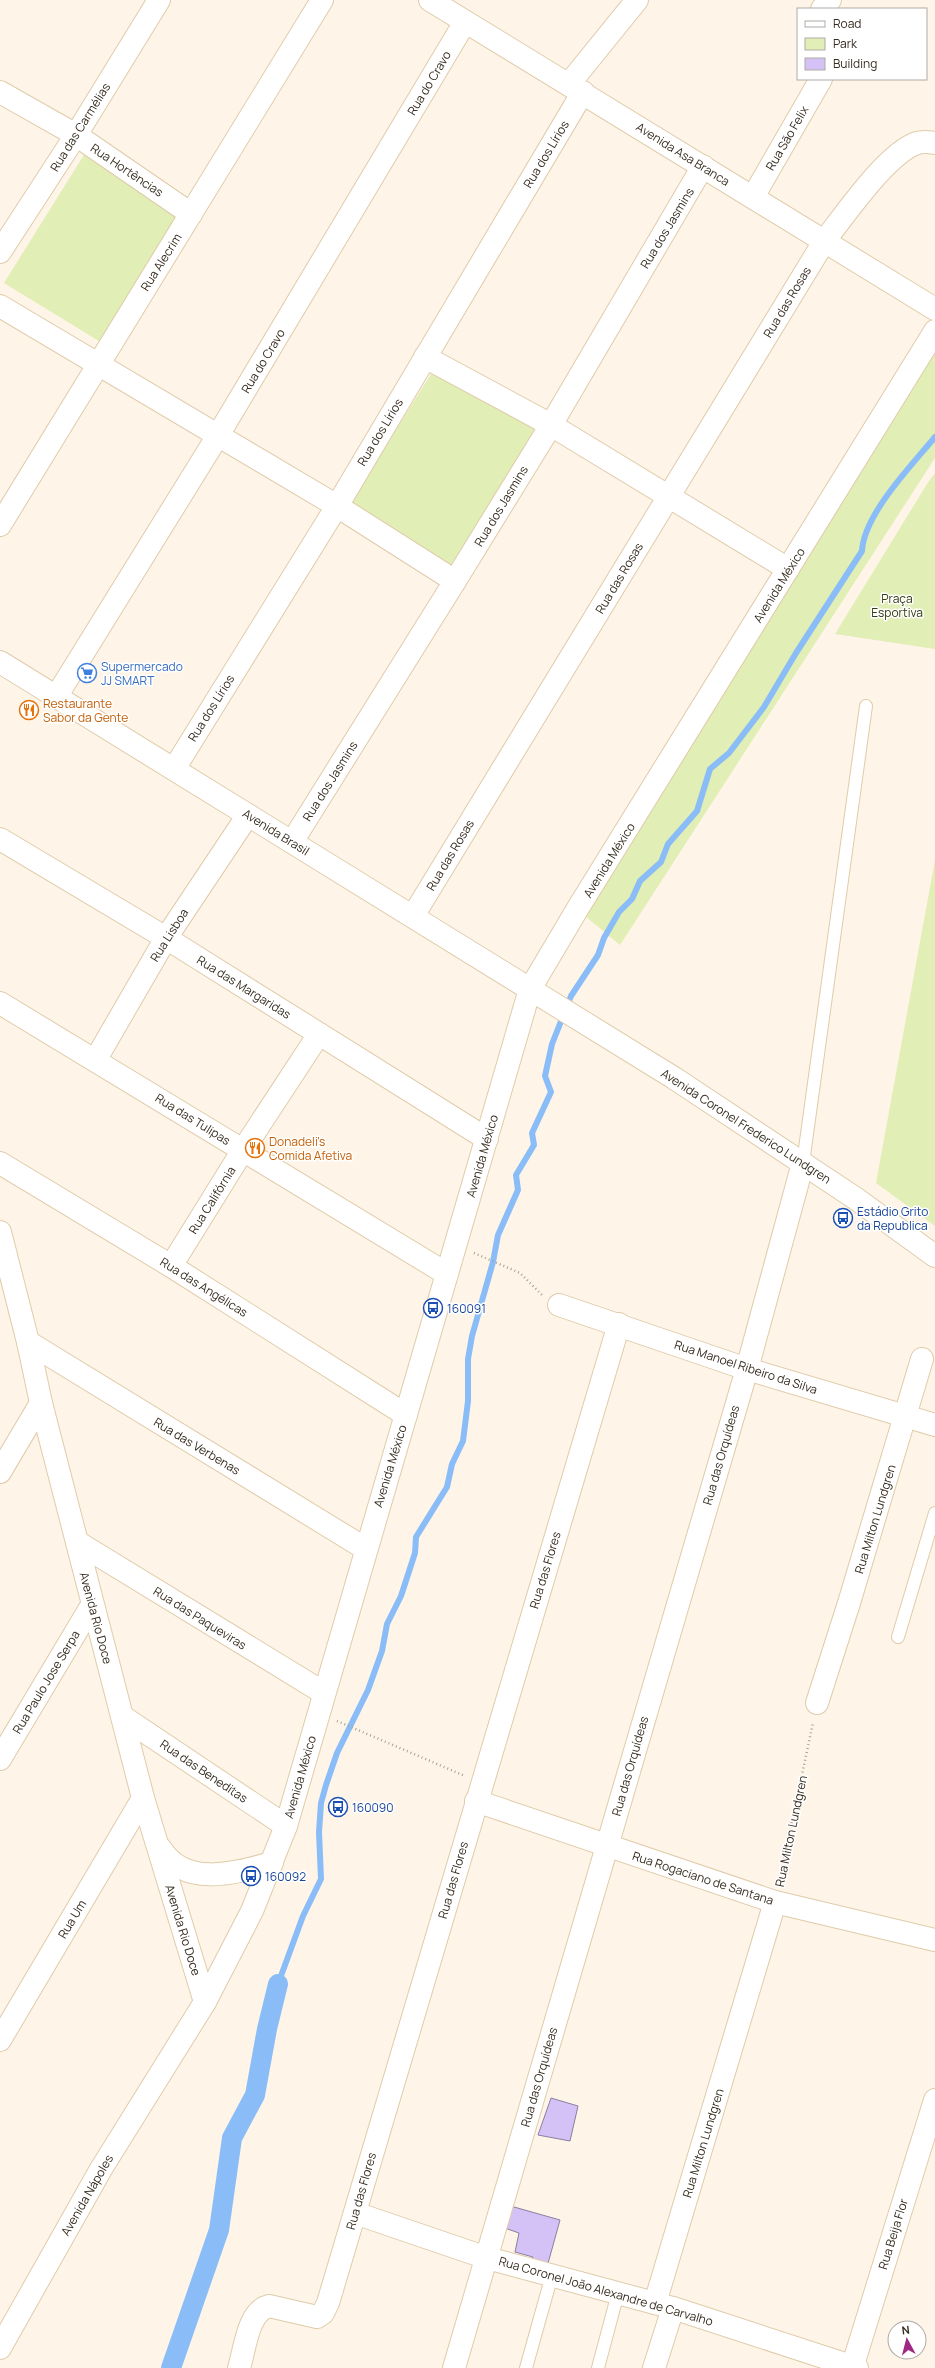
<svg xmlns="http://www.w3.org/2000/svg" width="935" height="2368" font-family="Manrope,sans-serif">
<rect width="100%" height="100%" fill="#fef5e8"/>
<g fill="#e1eeb5">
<path d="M92 142 194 204 107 346 4 283Z"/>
<path d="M935 339V458L620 945 579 911Z"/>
<path d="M443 355 549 420 455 569 350 503Z"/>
<path d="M935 473V649L835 634 927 484Z"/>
<path d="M935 860V1226L876 1183Z"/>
</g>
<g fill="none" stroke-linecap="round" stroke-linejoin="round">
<path stroke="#8abdf7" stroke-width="6" d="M278 1984 303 1916 321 1879 319 1832 321 1803 326 1785 337 1753 368 1690 382 1651 387 1624 401 1596 415 1553 416 1537 447 1487 452 1464 463 1441 468 1401V1359L472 1336 493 1262 498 1235 518 1190 516 1175 534 1145 532 1133 551 1092 545 1076 552 1044 571 996 598 955 604 938 619 912 632 899 640 881 661 862 668 844 697 811 710 769 729 753 764 707 796 653 862 551C864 514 912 465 935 437"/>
<path stroke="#8abdf7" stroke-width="20" d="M171 2368 219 2230 232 2138 255 2095 267 2029 278 1984"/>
</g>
<g fill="#d4c2f6" stroke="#8a7f9f">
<path d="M551 2098 578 2106 570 2141 538 2135Z"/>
<path d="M507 2205 560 2220 547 2267 530 2264 533 2257 515 2252 519 2233 499 2226Z"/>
</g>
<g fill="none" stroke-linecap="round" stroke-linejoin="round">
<g stroke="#e0cbaa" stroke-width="14">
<g id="lane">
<path d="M803 1163 866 706"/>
<path d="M898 1637 935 1513"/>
<path d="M526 2368 552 2275"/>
<path d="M598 2368 618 2293"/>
</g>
</g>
<g stroke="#e0cbaa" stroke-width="24">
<g id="street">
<path d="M822 9 830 0"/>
<path d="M569 84 637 0"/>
<path d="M0 92 76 135 191 214"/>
<path d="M753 197 821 79"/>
<path d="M0 252 76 135 159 0"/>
<path d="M0 306 337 506 455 581"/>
<path d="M425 357 551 425 788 569"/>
<path d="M0 525 322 0"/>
<path d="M56 697 217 437 465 22"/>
<path d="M174 769 337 506 583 92"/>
<path d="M0 839 166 938 487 1139"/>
<path d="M292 842 455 581 551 425 703 166"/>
<path d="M413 916 825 240C845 215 887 153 917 143 923 141 929 142 935 143"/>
<path d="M0 1003 447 1274"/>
<path d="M96 1059 166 938 248 815"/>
<path d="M0 1163 171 1266 406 1415"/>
<path d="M171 1266 243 1150 319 1034"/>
<path d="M559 1305 747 1369 935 1425"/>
<path d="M28 1342 366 1549"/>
<path d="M0 1472 41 1403"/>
<path d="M77 1542 324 1693"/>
<path d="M817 1703 849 1603 922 1359"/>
<path d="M123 1717 286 1826"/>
<path d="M0 1759 92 1605"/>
<path d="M476 1801 775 1902 935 1940"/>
<path d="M0 2040 143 1798"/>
<path d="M355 2213 487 2258 673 2308 857 2368"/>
<path d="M655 2303 775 1902"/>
<path d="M239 2368C245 2349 248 2311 269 2306L317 2317 323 2313 328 2303 619 1324"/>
<path d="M454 2368 747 1369 803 1163"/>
<path d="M654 2368 673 2308"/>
<path d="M852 2368 935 2100"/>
</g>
</g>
<g stroke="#e0cbaa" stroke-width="24">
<g id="secondary">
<path d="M430 0 935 309"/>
<path d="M0 1232 28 1342 41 1403 143 1798 205 2002"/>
<path d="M161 1849C185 1888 235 1873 272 1863"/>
<path d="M0 2348 101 2169 205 2002 252 1911 286 1826 530 989 578 908 935 331"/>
</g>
</g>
<g stroke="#e0cbaa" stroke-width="24">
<path id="primary" d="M0 662 674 1078 855 1198 935 1256"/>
</g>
<g stroke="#aba296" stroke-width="2.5" stroke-dasharray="1 3" stroke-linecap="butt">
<path d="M474 1253 520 1273 542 1295"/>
<path d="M337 1721 465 1776"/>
<path d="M779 1882 813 1723"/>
</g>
<use href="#lane" stroke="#fff" stroke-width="12"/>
<use href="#street" stroke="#fff" stroke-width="22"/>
<use href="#secondary" stroke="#fff" stroke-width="22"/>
<use href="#primary" stroke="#fff" stroke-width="22"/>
</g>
<defs>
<g id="supermarket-ring" transform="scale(1)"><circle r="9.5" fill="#fff" stroke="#3f7fe0" stroke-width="1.5"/><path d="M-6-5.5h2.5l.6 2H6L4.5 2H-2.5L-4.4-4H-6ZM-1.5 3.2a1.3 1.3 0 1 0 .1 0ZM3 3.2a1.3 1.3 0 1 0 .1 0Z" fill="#3f7fe0"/></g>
<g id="restaurant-ring" transform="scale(1)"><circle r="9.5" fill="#fff" stroke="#e8710a" stroke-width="1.5"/><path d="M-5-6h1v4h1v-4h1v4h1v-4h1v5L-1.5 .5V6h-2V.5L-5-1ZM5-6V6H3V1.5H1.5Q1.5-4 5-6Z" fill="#e8710a"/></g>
<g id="bus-ring" transform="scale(1)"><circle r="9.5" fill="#fff" stroke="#1a4fb4" stroke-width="1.5"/><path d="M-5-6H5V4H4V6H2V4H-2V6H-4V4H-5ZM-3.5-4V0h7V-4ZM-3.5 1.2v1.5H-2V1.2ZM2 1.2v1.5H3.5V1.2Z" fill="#1a4fb4"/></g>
</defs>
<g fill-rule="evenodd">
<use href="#supermarket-ring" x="87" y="673"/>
<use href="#restaurant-ring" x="29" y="710"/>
<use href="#restaurant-ring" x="255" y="1148"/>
<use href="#bus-ring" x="843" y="1218"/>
<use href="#bus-ring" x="433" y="1308"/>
<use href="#bus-ring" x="338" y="1807"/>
<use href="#bus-ring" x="251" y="1876"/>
</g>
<g text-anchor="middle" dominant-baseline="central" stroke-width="3" stroke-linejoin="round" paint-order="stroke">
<g font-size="12" fill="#352c20" stroke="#fff">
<text transform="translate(429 83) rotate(-59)">Rua do Cravo</text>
<text transform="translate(80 127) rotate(-58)">Rua das Carmélias</text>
<text transform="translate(787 138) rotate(-60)">Rua São Felix</text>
<text transform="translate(546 154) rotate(-59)">Rua dos Lírios</text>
<text transform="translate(683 154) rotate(32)">Avenida Asa Branca</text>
<text transform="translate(127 170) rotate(34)">Rua Hortências</text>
<text transform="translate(667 228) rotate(-59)">Rua dos Jasmins</text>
<text transform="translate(161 262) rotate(-58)">Rua Alecrim</text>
<text transform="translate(787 302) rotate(-59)">Rua das Rosas</text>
<text transform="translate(263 361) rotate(-59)">Rua do Cravo</text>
<text transform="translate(380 432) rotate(-59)">Rua dos Lírios</text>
<text transform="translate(501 506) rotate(-59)">Rua dos Jasmins</text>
<text transform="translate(619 578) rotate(-59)">Rua das Rosas</text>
<text transform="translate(779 585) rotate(-58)">Avenida México</text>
<text transform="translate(211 708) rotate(-58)">Rua dos Lírios</text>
<text transform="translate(330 781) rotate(-58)">Rua dos Jasmins</text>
<text transform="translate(276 832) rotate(32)">Avenida Brasil</text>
<text transform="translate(450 855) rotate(-59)">Rua das Rosas</text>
<text transform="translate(609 860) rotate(-58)">Avenida México</text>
<text transform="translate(169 935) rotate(-58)">Rua Lisboa</text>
<text transform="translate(244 987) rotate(32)">Rua das Margaridas</text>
<text transform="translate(193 1119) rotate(32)">Rua das Tulipas</text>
<text transform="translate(746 1126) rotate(33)">Avenida Coronel Frederico Lundgren</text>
<text transform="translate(482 1156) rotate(-74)">Avenida México</text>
<text transform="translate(212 1200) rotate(-58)">Rua Califórnia</text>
<text transform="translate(204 1287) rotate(32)">Rua das Angélicas</text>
<text transform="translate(746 1367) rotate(18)">Rua Manoel Ribeiro da Silva</text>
<text transform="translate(197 1446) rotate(31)">Rua das Verbenas</text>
<text transform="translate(721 1455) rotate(-74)">Rua das Orquídeas</text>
<text transform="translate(390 1466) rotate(-73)">Avenida México</text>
<text transform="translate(875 1519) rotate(-73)">Rua Milton Lundgren</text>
<text transform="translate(545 1570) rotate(-73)">Rua das Flores</text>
<text transform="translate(96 1618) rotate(75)">Avenida Rio Doce</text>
<text transform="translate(200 1618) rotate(32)">Rua das Paqueviras</text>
<text transform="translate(46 1682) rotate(-59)">Rua Paulo Jose Serpa</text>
<text transform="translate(630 1766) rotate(-74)">Rua das Orquídeas</text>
<text transform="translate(204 1771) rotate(34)">Rua das Beneditas</text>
<text transform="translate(300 1777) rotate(-74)">Avenida México</text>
<text transform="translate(791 1831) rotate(-78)">Rua Milton Lundgren</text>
<text transform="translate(703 1878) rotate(18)">Rua Rogaciano de Santana</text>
<text transform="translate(453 1880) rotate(-74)">Rua das Flores</text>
<text transform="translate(72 1919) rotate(-59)">Rua Um</text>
<text transform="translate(183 1930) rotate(73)">Avenida Rio Doce</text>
<text transform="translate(539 2077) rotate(-74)">Rua das Orquídeas</text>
<text transform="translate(703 2143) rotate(-73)">Rua Milton Lundgren</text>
<text transform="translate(361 2191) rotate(-74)">Rua das Flores</text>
<text transform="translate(87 2195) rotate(-60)">Avenida Nápoles</text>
<text transform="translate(893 2234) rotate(-73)">Rua Beija Flor</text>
<text transform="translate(606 2291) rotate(16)">Rua Coronel João Alexandre de Carvalho</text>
</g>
<g font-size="12" fill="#323a12" stroke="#fff">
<text x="897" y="598">Praça<tspan x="897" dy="14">Esportiva</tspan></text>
</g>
<g font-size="12" fill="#366cbe" stroke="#fff" text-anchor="start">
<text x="101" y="666">Supermercado<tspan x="101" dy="14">JJ SMART</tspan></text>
</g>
<g font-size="12" fill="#c56008" stroke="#fff" text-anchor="start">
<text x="43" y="703">Restaurante<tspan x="43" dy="14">Sabor da Gente</tspan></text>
<text x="269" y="1141">Donadeli's<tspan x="269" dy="14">Comida Afetiva</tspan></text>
</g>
<g font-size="12" fill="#164399" stroke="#fff" text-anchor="start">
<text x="857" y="1211">Estádio Grito<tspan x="857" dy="14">da Republica</tspan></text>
<text x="447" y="1308">160091</text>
<text x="352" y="1807">160090</text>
<text x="265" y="1876">160092</text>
</g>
</g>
<rect x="797" y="8" width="130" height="72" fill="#ffffff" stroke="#aeaba6"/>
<rect x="805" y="21" width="20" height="6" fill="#ffffff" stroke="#aeaba6"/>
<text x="833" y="28" font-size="12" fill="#352c20">Road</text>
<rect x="805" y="38" width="20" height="12" fill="#e1eeb5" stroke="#aeaba6"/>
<text x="833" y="48" font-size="12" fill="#352c20">Park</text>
<rect x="805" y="58" width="20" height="12" fill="#d4c2f6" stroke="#aeaba6"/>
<text x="833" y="68" font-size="12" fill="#352c20">Building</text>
<g transform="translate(907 2340) rotate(353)"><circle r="19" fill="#ffffff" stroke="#aeaba6"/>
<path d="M0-3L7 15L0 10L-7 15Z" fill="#9e2882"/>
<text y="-6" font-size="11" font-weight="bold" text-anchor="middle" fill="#352c20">N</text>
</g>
</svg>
